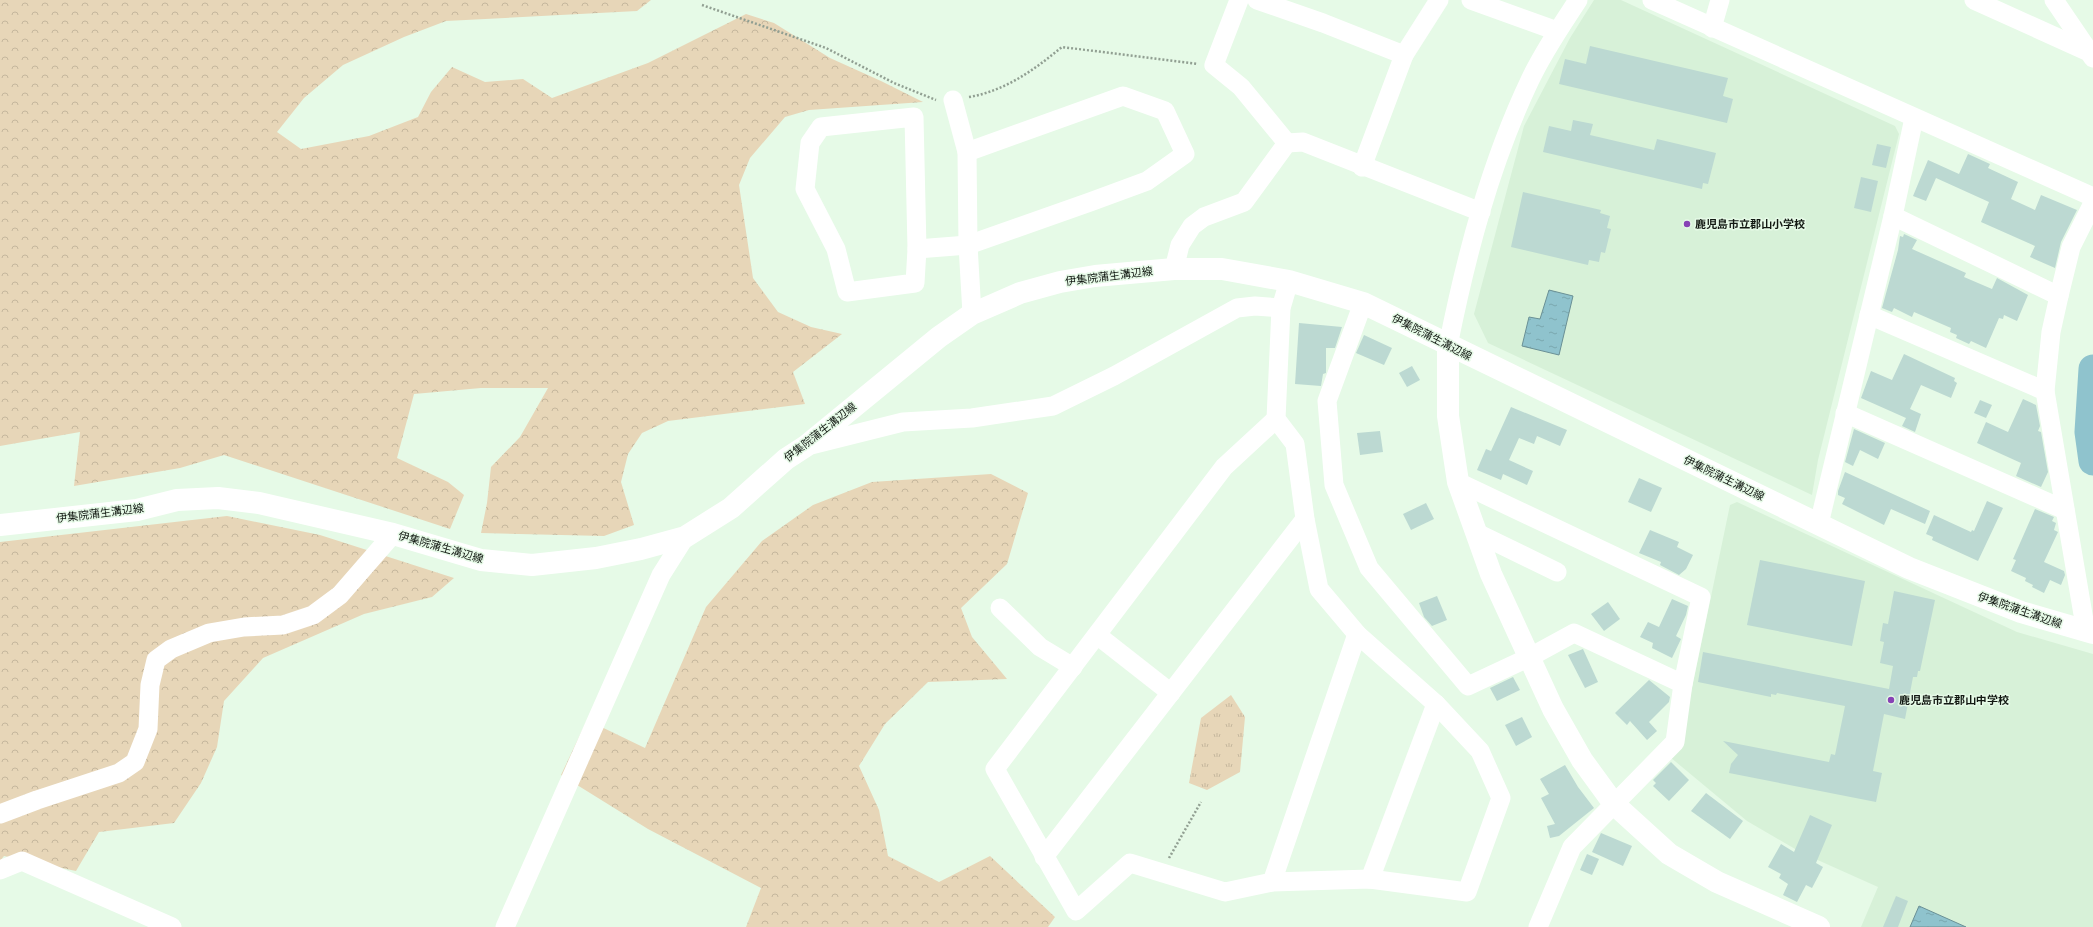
<svg xmlns="http://www.w3.org/2000/svg" width="2093" height="927" font-family="Merriweather,'Noto Sans JP',serif">
<defs>
<pattern id="forest-crowns" width="20" height="18" patternUnits="userSpaceOnUse"><rect width="20" height="18" fill="#e7d6b8"/><path d="M2 6a3 3 0 1 1 6 0M12 15a3 3 0 1 1 6 0" fill="none" stroke="#c5b79d"/></pattern>
<pattern id="park-tufts" width="24" height="20" patternUnits="userSpaceOnUse"><rect width="24" height="20" fill="#e7d6b8"/><path d="M3 7l-1-3M5 7V3M7 7l1-3M15 17l-1-3M17 17v-4M19 17l1-3" fill="none" stroke="#c5b79d"/></pattern>
<pattern id="water-ripples" width="26" height="14" patternUnits="userSpaceOnUse"><rect width="26" height="14" fill="#8fc3cd"/><path d="M2 4q2-2 4 0t4 0M15 11q2-2 4 0t4 0" fill="none" stroke="#7aa7af"/></pattern>
</defs>
<rect width="100%" height="100%" fill="#e6fae7"/>
<g fill="#d7f1d8">
<path d="M1594 0H1621L1895 126 1899 134 1818 460 1812 495 1488 343 1474 314 1524 126 1570 38Z"/>
<path d="M1737 502 2017 632 2093 654V927H1861L1878 887 1802 853 1747 821 1670 757 1680 746 1730 505Z"/>
</g>
<g fill="url(#forest-crowns)">
<path d="M0 0H651L637 11 446 21 404 37 343 65 304 98 277 132 301 149 369 136 418 117 431 92 452 67 485 82 523 79 552 98 648 63 746 14 774 23 830 58 881 81 923 102 809 110 785 117 750 158 739 185 753 278 778 312 811 327 842 334 793 372 805 404 668 421 642 433 628 454 621 482 634 525 604 536 481 533 487 503 491 467 520 437 548 388H481L414 394 397 458 448 482 464 495 450 529 224 455 180 468 74 486 80 432 0 446Z"/>
<path d="M991 474 1028 493 1007 564 961 608 972 637 1007 679 928 682 885 724 859 766 879 810 888 856 939 882 990 856 1055 917 1048 927H746L761 888 648 829 561 775 587 720 645 748 706 607 762 541 813 505 872 482Z"/>
<path d="M227 516 320 535 454 578 432 597 364 614 263 658 224 701 217 747 201 783 174 823 99 832 76 871 4 856 0 861V542Z"/>
</g>
<path fill="url(#park-tufts)" d="M1231 695 1245 717 1240 772 1207 790 1189 783 1201 718Z"/>
<g fill="url(#water-ripples)" stroke="#6a9095">
<path d="M1549 290 1573 296 1559 355 1522 346 1529 317 1540 319Z"/>
<path d="M1919 906 1966 927H1910Z"/>
</g>
<g fill="none" stroke-linecap="round" stroke-linejoin="round">
<path stroke="#8fc3cd" stroke-width="29" d="M2093 369 2089 432 2093 461"/>
</g>
<g fill="#bcd9d2">
<path d="M1590 46 1728 78 1723 96 1733 99 1727 123 1559 84 1565 59 1586 64Z"/>
<path d="M1573 120 1593 124 1590 135 1654 150 1657 139 1716 153 1708 184 1703 183 1702 189 1543 152 1549 126 1571 131Z"/>
<path d="M1877 144 1891 147 1886 168 1872 165Z"/>
<path d="M1968 154 1990 164 1988 168 2018 182 2011 199 2035 210 2041 195 2077 210 2061 242 2055 268 2030 257 2035 246 1981 222 1989 202 1936 178 1926 201 1913 196 1928 160 1959 174Z"/>
<path d="M1861 177 1878 181 1871 212 1854 208Z"/>
<path d="M1523 192 1601 210 1600 213 1610 216 1607 228 1611 229 1605 253 1601 252 1599 262 1589 260 1588 265 1511 247Z"/>
<path d="M1904 234 1917 240 1912 249 1966 273 1964 277 1992 289 1997 278 2028 295 2017 321 2004 315 2003 319 1999 318 1986 348 1971 341 1969 344 1956 338 1957 335 1950 332 1951 328 1914 312 1912 317 1894 308 1892 312 1882 308 1898 250 1900 236 1903 237Z"/>
<path d="M1299 323 1342 327 1335 348H1326V373L1323 374 1321 386 1295 384Z"/>
<path d="M1364 335 1392 348 1384 365 1356 353Z"/>
<path d="M1904 354 1955 378 1954 381 1957 383 1951 398 1921 385 1910 409 1921 414 1915 432 1902 426 1906 418 1861 398 1871 371 1892 380Z"/>
<path d="M1412 366 1420 380 1407 387 1399 373Z"/>
<path d="M2023 399 2036 405 2040 426 2038 431 2041 432 2048 472 2041 487 2016 476 2021 463 1977 443 1986 422 2008 432Z"/>
<path d="M1980 400 1992 405 1986 418 1974 413Z"/>
<path d="M1511 407 1567 430 1560 446 1537 436 1534 444 1519 438 1509 460 1533 471 1527 485 1503 474 1501 480 1477 470 1486 449 1491 451Z"/>
<path d="M1854 429 1885 443 1878 459 1860 450 1853 466 1845 462Z"/>
<path d="M1380 431 1383 452 1360 455 1357 433Z"/>
<path d="M1845 472 1930 511 1925 524 1891 509 1884 525 1842 504 1845 498 1838 495V491Z"/>
<path d="M1639 478 1662 488 1651 512 1628 502Z"/>
<path d="M1987 501 2003 508 1978 561 1932 540 1933 537 1926 534 1934 515 1971 532 1972 530 1974 531Z"/>
<path d="M1426 503 1434 519 1411 530 1403 514Z"/>
<path d="M2035 509 2054 517 2052 521 2056 523 2054 530 2058 532 2044 562 2064 571 2065 575 2061 585 2050 580 2044 593 2032 587 2033 585 2025 581 2026 578 2011 571 2016 560 2013 559Z"/>
<path d="M1650 530 1679 542 1677 547 1693 555 1686 569 1679 575 1660 565 1661 562 1639 553Z"/>
<path d="M1760 560 1865 581 1852 646 1747 625Z"/>
<path d="M1894 591 1935 600 1920 671H1918L1917 677H1913L1905 719 1884 714 1873 771 1882 773 1876 802 1729 773 1731 764 1738 755 1723 741 1829 762 1831 754 1835 755 1845 706 1777 693 1776 695 1771 694V697L1698 682 1703 652 1889 689 1893 666 1880 663 1884 642 1880 641 1883 623 1888 624Z"/>
<path d="M1437 596 1447 620 1432 626 1424 617 1419 603Z"/>
<path d="M1672 599 1688 606 1686 615 1676 636 1681 639 1672 658 1652 648 1653 643 1640 637 1648 622 1659 627Z"/>
<path d="M1608 602 1620 619 1604 631 1591 614Z"/>
<path d="M1583 649 1598 682 1585 688 1568 655Z"/>
<path d="M1513 677 1520 690 1497 701 1490 688Z"/>
<path d="M1649 680 1670 697 1669 702 1649 722 1657 731 1647 740 1630 721 1627 725 1615 713Z"/>
<path d="M1522 717 1532 737 1516 746 1505 725Z"/>
<path d="M1671 762 1689 780 1669 801 1653 786 1656 783 1653 780Z"/>
<path d="M1565 765 1578 787 1594 808 1559 836 1550 838 1547 826 1555 824 1541 798 1549 794 1540 779Z"/>
<path d="M1706 793 1743 821 1730 839 1691 811Z"/>
<path d="M1810 815 1832 825 1816 863 1823 867 1812 888 1806 885 1797 902 1783 895 1788 884 1779 878 1781 874 1768 867 1781 844 1794 852Z"/>
<path d="M1601 833 1632 846 1623 866 1592 852Z"/>
<path d="M1587 854 1599 859 1592 875 1580 870Z"/>
<path d="M1896 896 1908 901 1898 927H1883Z"/>
</g>
<g fill="none" stroke-linecap="round" stroke-linejoin="round">
<g stroke="#919f92" stroke-width="2.5" stroke-dasharray="2 2" stroke-linecap="butt">
<path d="M702 5 826 48 894 83 936 100"/>
<path d="M969 97C1005 91 1034 70 1062 47L1198 64"/>
<path d="M1169 858 1201 802"/>
</g>
<g stroke="#fff" stroke-width="19">
<path d="M1239 0 1214 65 1241 87 1287 143"/>
<path d="M1257 0 1323 23 1404 55 1362 167"/>
<path d="M1471 0 1557 31"/>
<path d="M1652 0 2093 197"/>
<path d="M1974 0 2089 52 2093 58"/>
<path d="M2054 0 2088 50"/>
<path d="M1712 28 1720 0"/>
<path d="M1404 55 1439 0"/>
<path d="M953 100 967 152 968 245 972 314"/>
<path d="M914 117 917 249 915 283 847 292 836 249 805 189 810 143 821 127Z"/>
<path d="M1893 216 2059 296"/>
<path d="M917 249 968 245 1090 202 1147 181 1185 154 1165 111 1123 96 967 152"/>
<path d="M1174 269 1180 245 1192 226 1204 217 1244 202 1287 143 1303 142 1481 212"/>
<path d="M1289 281 1281 308 1276 419 1295 444 1305 519 1319 589 1357 634"/>
<path d="M1363 303 1327 401 1334 485 1369 568 1468 686 1530 657 1574 633 1683 684"/>
<path d="M1869 315 2045 391 2086 632"/>
<path d="M1448 346C1466 256 1490 164 1530 80 1543 52 1561 26 1578 0"/>
<path d="M2045 391 2051 332 2059 296 2071 247 2093 203"/>
<path d="M1845 413 2065 510"/>
<path d="M807 446 903 422 972 418 1053 406 1114 376 1237 308 1255 306 1281 308"/>
<path d="M1458 482 1701 597 1683 684 1675 742 1572 847 1538 927"/>
<path d="M1819 524 1893 216 1914 118"/>
<path d="M1477 533 1557 572"/>
<path d="M1000 608 1040 647 1073 667"/>
<path d="M1357 634 1436 704 1480 751 1501 798 1467 892 1370 879 1272 882Z"/>
<path d="M1097 635 1171 693"/>
<path d="M0 814 37 800 119 773 135 762 148 729 150 685 156 660 171 649 209 633 244 627 283 625 313 615 340 595 393 534"/>
<path d="M1044 857 1305 519"/>
<path d="M0 870 22 861 172 927"/>
<path d="M1370 879 1436 704"/>
<path d="M1272 882 1225 892 1130 863 1076 911 995 769 1224 467 1276 419"/>
<path d="M505 927 661 575 685 537"/>
</g>
<path stroke="#fff" stroke-width="22" d="M1448 346V416L1458 482 1491 574 1553 709 1582 760 1614 804 1669 854 1717 882 1819 927"/>
<path stroke="#fff" stroke-width="22" d="M0 525 137 510 177 500 218 498 259 503 393 534 481 560 532 565 596 558 641 549 685 537 731 508 786 459 806 446 939 337 972 314 1020 293 1060 282 1095 276 1174 269H1222L1289 281 1363 303 1909 568 2021 612 2093 633"/>
</g>
<g fill="#8742b5" stroke="#e6fae7" stroke-width="1.5">
<circle cx="1687" cy="224" r="4"/>
<circle cx="1891" cy="700" r="4"/>
</g>
<g text-anchor="middle" dominant-baseline="central" stroke-width="3" stroke-linejoin="round" paint-order="stroke">
<g font-size="11" font-weight="bold" fill="#121812" stroke="#e6fae7" text-anchor="start">
<text x="1695" y="224">鹿児島市立郡山小学校</text>
<text x="1899" y="700">鹿児島市立郡山中学校</text>
</g>
<g font-size="11" fill="#121812" stroke="#e6fae7">
<text transform="translate(1109 276) rotate(-7)">伊集院蒲生溝辺線</text>
<text transform="translate(1432 337) rotate(27)">伊集院蒲生溝辺線</text>
<text transform="translate(820 432) rotate(-38)">伊集院蒲生溝辺線</text>
<text transform="translate(1724 478) rotate(26)">伊集院蒲生溝辺線</text>
<text transform="translate(100 513) rotate(-7)">伊集院蒲生溝辺線</text>
<text transform="translate(441 547) rotate(16)">伊集院蒲生溝辺線</text>
<text transform="translate(2020 610) rotate(19)">伊集院蒲生溝辺線</text>
</g>
</g>
</svg>
